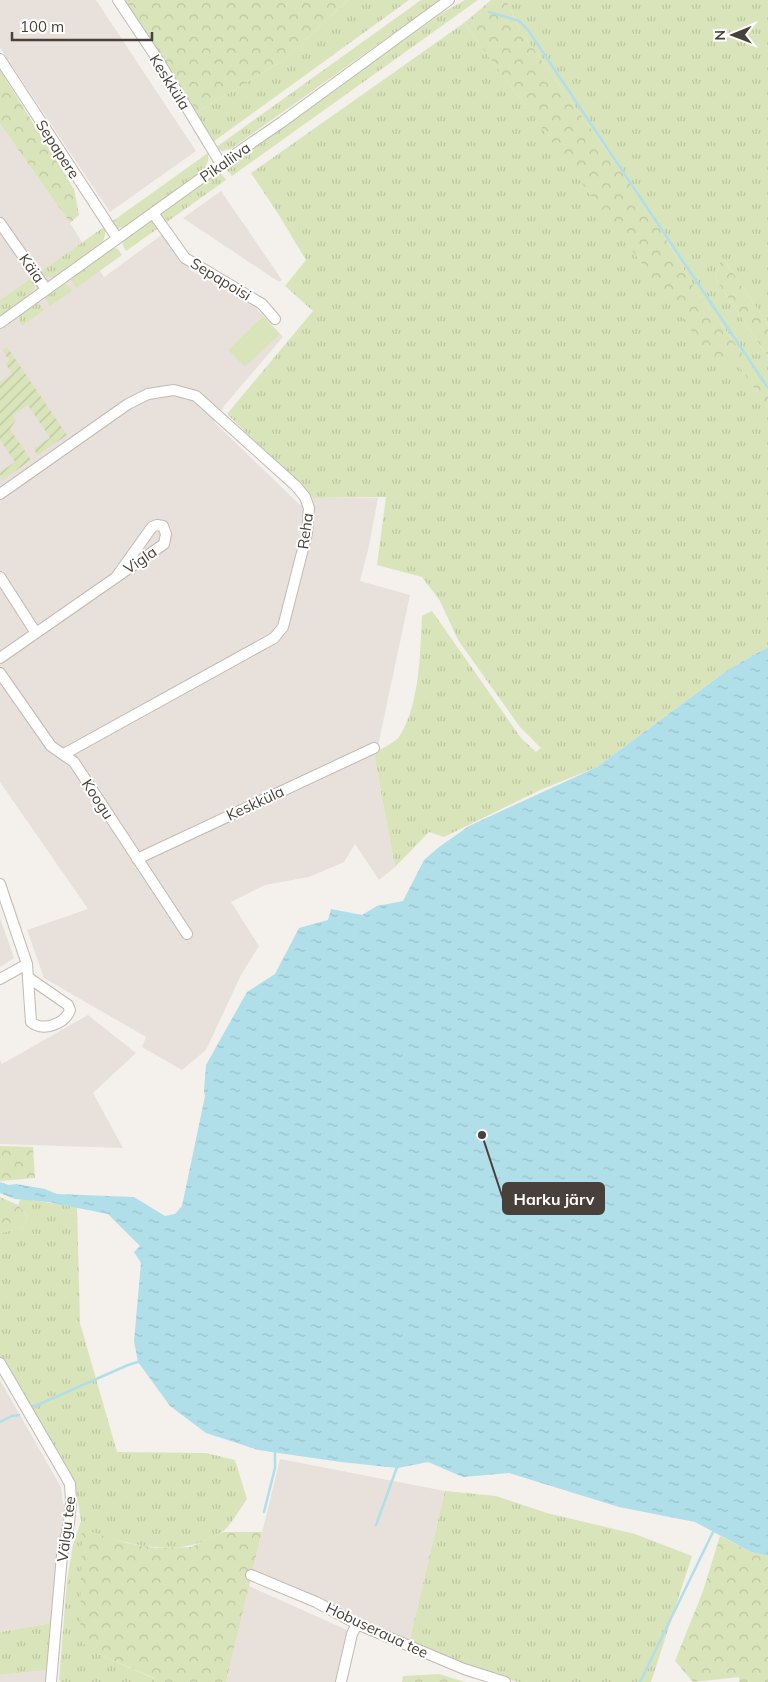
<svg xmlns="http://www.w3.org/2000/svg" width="768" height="1682" font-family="Mulish,sans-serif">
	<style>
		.residential { fill: #e8e1db }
		.grass { fill: url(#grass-tufts) }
		.forest { fill: url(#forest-crowns) }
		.park { fill: #dae4ba }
		.garden { fill: url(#garden-furrows) }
		.water { fill: url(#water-ripples) }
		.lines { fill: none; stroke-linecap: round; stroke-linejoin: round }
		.stream { stroke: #b0dfea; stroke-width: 2.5 }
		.street-casing { stroke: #c2b9b2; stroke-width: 12 }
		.street { stroke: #fff; stroke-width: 10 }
		.labels { text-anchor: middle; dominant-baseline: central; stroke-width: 4; stroke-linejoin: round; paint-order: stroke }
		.street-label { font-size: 15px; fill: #48403a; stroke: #fff }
		.leader { fill: none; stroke: #48403a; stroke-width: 2 }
		.callout-dot { fill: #48403a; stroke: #fff; stroke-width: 2 }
		.callout { fill: #48403a; stroke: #48403a; stroke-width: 2 }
		.callout-label { font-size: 16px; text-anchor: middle; font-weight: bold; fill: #fff }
	</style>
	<defs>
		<pattern id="grass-tufts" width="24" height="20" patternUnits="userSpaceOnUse" patternTransform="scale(1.25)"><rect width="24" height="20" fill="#dae4ba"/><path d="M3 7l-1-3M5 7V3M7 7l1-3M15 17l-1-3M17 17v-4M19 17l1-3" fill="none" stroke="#bdc5a1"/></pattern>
		<pattern id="forest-crowns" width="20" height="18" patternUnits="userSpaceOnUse" patternTransform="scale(1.25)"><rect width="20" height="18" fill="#dae4ba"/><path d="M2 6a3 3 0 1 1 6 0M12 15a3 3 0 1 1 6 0" fill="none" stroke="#bdc5a1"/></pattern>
		<pattern id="garden-furrows" width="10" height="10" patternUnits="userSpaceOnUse" patternTransform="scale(1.25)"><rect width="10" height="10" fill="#dae4ba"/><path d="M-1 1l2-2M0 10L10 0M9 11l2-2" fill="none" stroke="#bdc5a1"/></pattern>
		<pattern id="water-ripples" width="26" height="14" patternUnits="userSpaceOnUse" patternTransform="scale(1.25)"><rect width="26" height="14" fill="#b0dfea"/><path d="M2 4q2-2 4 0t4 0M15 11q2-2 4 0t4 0" fill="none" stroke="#99c0c9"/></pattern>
	</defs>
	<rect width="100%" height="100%" fill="#f4f0ec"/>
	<!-- residential -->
	<path class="residential" d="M0,0H96L196,151L110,212L0,48Z
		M0,124L70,223L104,277L163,234L192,271L255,307L283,337L224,406L214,422L300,505L313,498H378L369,546L360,581L410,595L375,760L395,867L379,880L355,844L344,862L309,877L265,885L231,902L259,946L241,975L206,1050L182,1070L142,1047L146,1037L44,978L27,930L88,909L0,782Z
		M221,191L282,280L279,282L183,218Z
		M0,918L14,958L0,967Z
		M88,1015L136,1053L93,1093L123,1148L0,1144V1060L2,1064Z
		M0,1380L61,1487L63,1504L66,1507L56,1579L52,1623L0,1632Z
		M280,1459L445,1491L409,1643L253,1570Z
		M249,1586L347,1630L335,1682H226Z
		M47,1670L46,1682H0V1675Z"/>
	<!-- grass -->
	<path class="grass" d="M348,0H409L213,142L195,113L284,60Z
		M421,0H440L231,149L222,151L215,148Z
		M465,0H478L232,176L227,170L228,164L442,13Z
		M506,0H768V325L722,257L715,278L768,357V388L697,292L649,210L520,30Z
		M464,23L719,367L734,358L768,408V647L729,669L597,767L540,790L444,837L429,832L395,867L375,760L376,752C383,748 394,743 399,737C420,705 420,653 422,616L432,611L521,738L536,752L541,748L520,727L458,640L440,601L422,577L377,565L386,497L313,498L227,414L313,311L285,286L306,260L277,212L251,173Z
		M208,153V161L204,170L126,226L117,229L110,223Z
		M219,171L226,180L164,224L162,219L161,213Z
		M148,221H152L160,227L126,251L122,244L125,238Z
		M104,227L106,230L103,242L53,277H46L39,273Z
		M111,247L118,249L122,255L76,288L71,280L72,276Z
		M33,277C36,284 35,288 30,294L0,316V300Z
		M62,283L66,284L72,291L50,306L45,298L47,294Z
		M35,302L39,303L44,310L22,326L19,320V313Z
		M25,1199L77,1207L80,1323L117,1452L206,1453L235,1460L247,1499C241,1507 230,1527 222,1532C178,1561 128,1544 82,1529L98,1654L155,1679L154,1682H61L59,1680L67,1581L73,1545L81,1521L78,1502L75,1499L68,1472L0,1358V1233L23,1228L28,1216L18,1205L20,1200Z
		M445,1491L496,1496L547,1513L635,1534L692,1556L651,1682H518L470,1666L409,1643Z
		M52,1623L47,1670L0,1675V1632Z"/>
	<!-- forest -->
	<path class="forest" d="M125,0H348L284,60L195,113L142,26Z
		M491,0H506L520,30L649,210L697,292L768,388V408L734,359L719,368L464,23Z
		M0,70L74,189L79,215L70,223L0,124Z
		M722,257L768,325V357L715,278Z
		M0,1146L33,1147L35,1178L0,1181Z
		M0,1197L18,1205L28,1216L23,1228L0,1233Z
		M82,1529L127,1543L156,1548L191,1547L224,1532H262L226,1682H154V1678L98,1654L80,1641Z
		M720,1536L751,1552L768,1556V1682H739V1677L693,1682L675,1661L703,1591Z
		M439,1674L465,1682H402L403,1676Z"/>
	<!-- park -->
	<path class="park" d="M263,316L280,334L245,367L228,350Z"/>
	<!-- garden -->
	<path class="garden" d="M7,347L67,435L37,456L34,448L50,438L28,405L13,415L16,420L10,429L31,460L1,481L0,472L15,462L0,440V382L12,374L5,363L9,360L2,350Z"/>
	<!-- water -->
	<path class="water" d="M768,647V1556L751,1552L695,1522L619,1507L509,1473L463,1477L428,1462L398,1468L341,1462L258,1450L206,1433L170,1406L138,1362L134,1341L141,1263L134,1252L140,1246L108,1214L48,1202L15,1199L0,1193V1182L9,1185L16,1184L45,1189L57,1194L134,1197L165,1216L175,1214L182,1206L205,1096L204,1091L206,1065L247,992L275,974L299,928L328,920L331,909L362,915L377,906L403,901L424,860L439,847L469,826L597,767L729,669Z"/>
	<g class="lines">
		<!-- stream -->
		<path class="stream" d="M489,12L519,21L528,30L768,388
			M33,1407L128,1365L138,1362
			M0,1422L12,1416L19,1415
			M264,1512L275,1468V1452
			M376,1525L397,1467
			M640,1682L713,1532"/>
		<defs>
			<path id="street" d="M118,0L158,60L221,164
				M0,59L117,238
				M153,213L185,258L262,304L275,319
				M0,223L46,289
				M0,323L221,164L282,122L449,0
				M0,494L128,404L148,394L174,390L196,396L296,486L305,497L309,508L307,533L283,627L274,638L64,754
				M0,577L36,633
				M0,658L164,544L166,534L163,526L157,525L152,527L117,576
				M0,673L51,746L74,762L187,934
				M137,859L374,748
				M0,884L27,964L31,1022C43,1032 65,1024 70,1010L68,1005L29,978
				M0,979L27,964
				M0,1363L65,1475L70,1484L71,1502L69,1523L62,1555L51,1682
				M251,1575L316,1602L357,1624L464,1669L505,1682
				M341,1682L352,1634L357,1624"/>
		</defs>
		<!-- street casing -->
		<use href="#street" class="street-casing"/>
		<!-- street -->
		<use href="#street" class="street"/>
	</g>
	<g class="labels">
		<!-- street labels -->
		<g class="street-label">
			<text transform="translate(170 82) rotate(58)">Keskküla</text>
			<text transform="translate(58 149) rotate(57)">Sepapere</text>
			<text transform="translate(225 162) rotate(-35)">Pikaliiva</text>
			<text transform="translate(32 268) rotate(55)">Käia</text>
			<text transform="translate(221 279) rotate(31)">Sepapoisi</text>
			<text transform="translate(305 531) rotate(-82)">Reha</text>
			<text transform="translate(140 560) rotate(-34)">Vigla</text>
			<text transform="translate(98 799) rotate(57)">Koogu</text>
			<text transform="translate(255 803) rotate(-25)">Keskküla</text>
			<text transform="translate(66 1529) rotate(-83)">Välgu tee</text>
			<text transform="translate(377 1630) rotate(25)">Hobuseraua tee</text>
		</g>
	</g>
	<!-- callouts -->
	<path class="leader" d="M482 1135L503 1199"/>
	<circle class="callout-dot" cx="482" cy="1135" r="5"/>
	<rect class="callout" x="503" y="1183" width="101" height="31" rx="5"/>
	<g class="callout-label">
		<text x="554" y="1205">Harku järv</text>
	</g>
	<!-- north arrow -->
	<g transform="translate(733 35) rotate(269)" stroke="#ffffff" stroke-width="4" paint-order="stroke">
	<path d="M0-4L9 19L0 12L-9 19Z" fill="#48403a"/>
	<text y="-8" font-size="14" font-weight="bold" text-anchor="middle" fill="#48403a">N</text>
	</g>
	<!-- scale -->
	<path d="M12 32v8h140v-8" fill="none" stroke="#48403a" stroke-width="2.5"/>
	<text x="20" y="32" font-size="15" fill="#48403a" stroke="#ffffff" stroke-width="4" paint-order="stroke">100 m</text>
</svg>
